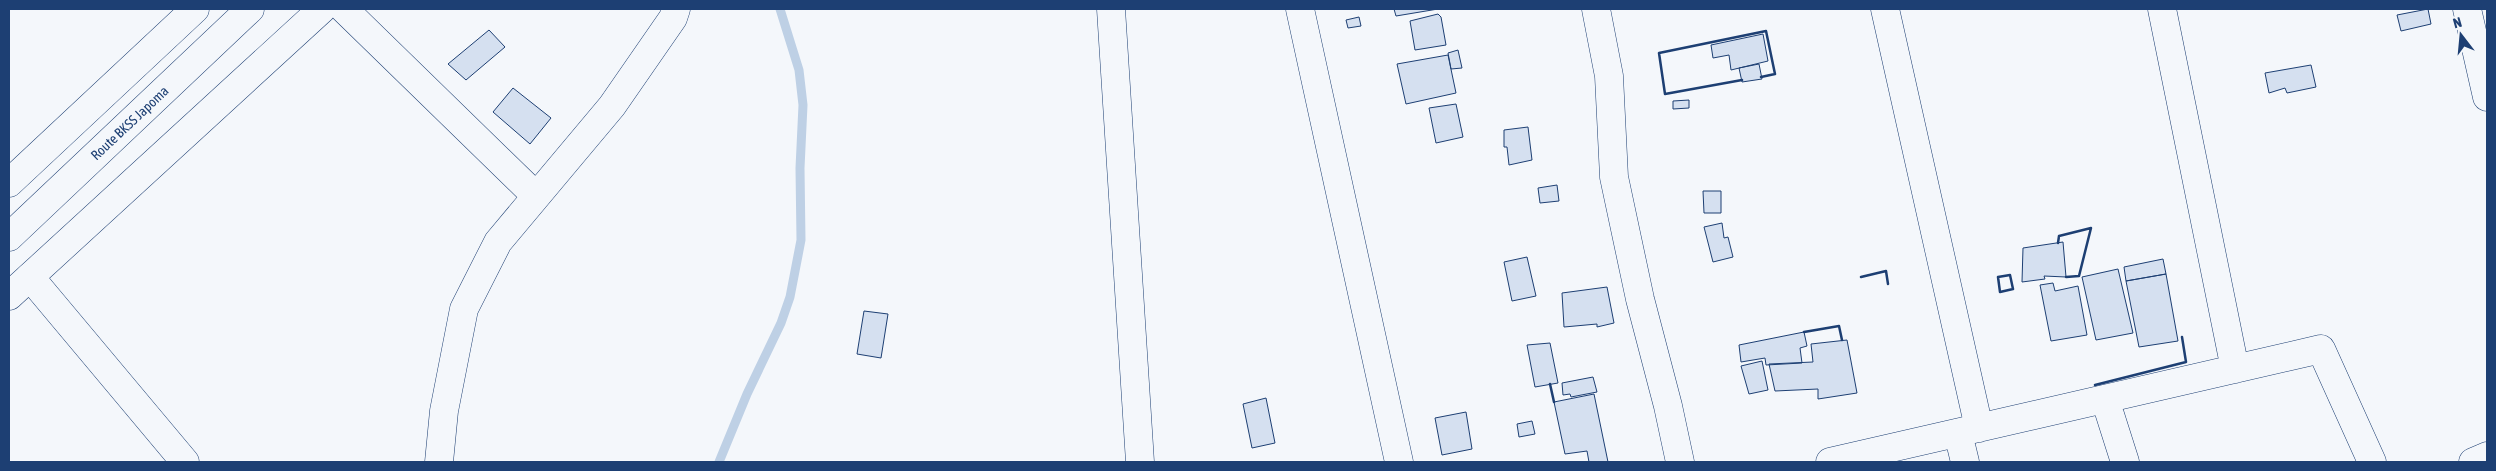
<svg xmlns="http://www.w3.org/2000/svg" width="2496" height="471" font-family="'Asap Condensed',sans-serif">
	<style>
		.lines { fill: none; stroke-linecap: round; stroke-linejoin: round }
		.stream { stroke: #bed0e5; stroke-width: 9 }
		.building { fill: #d5e0f0; stroke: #1d3f73 }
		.minor-casing { stroke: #1d3f73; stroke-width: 29 }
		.major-casing { stroke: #1d3f73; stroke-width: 29 }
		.minor { stroke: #f4f7fb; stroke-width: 28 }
		.major { stroke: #f4f7fb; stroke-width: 28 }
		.wall { stroke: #1d3f73; stroke-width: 2.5 }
		.labels { text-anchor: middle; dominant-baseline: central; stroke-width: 4; stroke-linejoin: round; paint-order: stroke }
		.street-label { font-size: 14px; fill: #1d3f73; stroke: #f4f7fb }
	</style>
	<rect width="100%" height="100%" fill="#f4f7fb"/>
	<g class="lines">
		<!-- stream -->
		<path class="stream" d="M719,462L747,394L781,323L790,297L801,240L800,168L803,105L799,70L780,9"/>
	</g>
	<!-- building -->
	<path class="building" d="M1394,9H1438L1396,16Z
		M2428,9L2431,24L2401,31L2397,15Z
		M1438,14L1441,17L1446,45L1415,50L1410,21Z
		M1359,17L1361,26L1348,28L1346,20Z
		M489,30L505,47L466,80L448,64Z
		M1763,34L1768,61L1731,70L1729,55L1713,58L1711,45Z
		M1458,50L1462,68L1451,69L1448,53Z
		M1448,55L1456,93L1406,104L1397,64Z
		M1759,64L1762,79L1742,82L1739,68Z
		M2311,65L2316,87L2287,93L2285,88L2269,93L2265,73Z
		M513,88L551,118L530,144L493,112Z
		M1689,100V108L1673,109V101Z
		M1456,104L1463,137L1436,143L1429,108Z
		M1528,127L1532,160L1509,165L1507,147H1504V130Z
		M1557,185L1559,201L1540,203L1538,188Z
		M1703,191H1721V213H1704Z
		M1722,223L1724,238L1728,237L1733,257L1713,262L1704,227Z
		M2063,242L2066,277L2044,276L2045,279L2022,282L2023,248Z
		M1527,257L1536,296L1512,301L1504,262Z
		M2163,259L2166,274L2126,281L2124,267Z
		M2118,269L2133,333L2096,340L2082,277Z
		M2166,274L2178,341L2139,347L2126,281Z
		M2053,283L2055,291L2078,286L2087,335L2051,341L2040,285Z
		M1607,287L1614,323L1597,327V324L1564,327L1562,293Z
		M864,311L888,314L881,358L857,354Z
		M1804,332L1807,346L1800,348L1802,363L1766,365L1765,358L1741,362L1739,345Z
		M1847,340L1857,393L1818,399V389L1775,391L1769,364L1813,362L1811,344Z
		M1550,343L1558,383L1535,387L1527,345Z
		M1762,361L1768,390L1749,394L1741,366Z
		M1593,377L1597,392L1571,397L1570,394L1563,395L1562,383Z
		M1594,394L1608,462H1589L1587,451L1565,454L1554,402Z
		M1266,398L1275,443L1252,448L1243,404Z
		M1466,412L1472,449L1442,455L1435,418Z
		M1532,421L1535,434L1519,437L1517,424Z"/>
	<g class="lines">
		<defs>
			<path id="minor" d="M344,9L536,196
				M1111,9L1140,462
				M1300,9L1399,462
				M1596,9L1609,76L1614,177L1640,299L1668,406L1680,462
				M1885,9L1979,428
				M2162,9L2235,369
				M2467,9L2487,97
				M30,277L185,462
				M2105,399L2125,462
				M1958,433L1965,462
				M439,462L444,411L464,309L498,242L612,106L673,18L676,9
				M1830,462L2321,349L2372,462
				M2473,462L2487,456"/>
			<g id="major">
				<path d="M9,183L195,9"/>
				<path id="s1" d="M9,237L250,9"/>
				<path d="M9,296L322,9"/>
			</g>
		</defs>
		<!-- minor casing -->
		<use href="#minor" class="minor-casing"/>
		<!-- major casing -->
		<use href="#major" class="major-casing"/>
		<!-- minor -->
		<use href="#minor" class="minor"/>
		<!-- major -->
		<use href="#major" class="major"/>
		<!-- wall -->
		<path class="wall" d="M1742,80L1665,94L1659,53L1766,31L1775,74L1761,77
			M2058,243L2059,236L2091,228L2079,276L2066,277
			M2010,275L2013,289L2000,292L1998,277Z
			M1861,277L1886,271L1888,284
			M1804,332L1839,326L1842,340
			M1550,384L1554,402
			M2095,385L2186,362L2182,337"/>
	</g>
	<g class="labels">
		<!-- street labels -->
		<g class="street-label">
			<text stroke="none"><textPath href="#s1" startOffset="166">Route BKSS Japoma</textPath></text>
		</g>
	</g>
	<!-- border -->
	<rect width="2496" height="471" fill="none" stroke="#1d3f73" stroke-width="20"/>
	<!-- north arrow -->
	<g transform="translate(2461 35) rotate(344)" stroke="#f4f7fb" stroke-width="4" paint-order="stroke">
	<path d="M0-4L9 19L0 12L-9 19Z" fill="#1d3f73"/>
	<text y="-8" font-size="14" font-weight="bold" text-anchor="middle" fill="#1d3f73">N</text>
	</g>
</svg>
